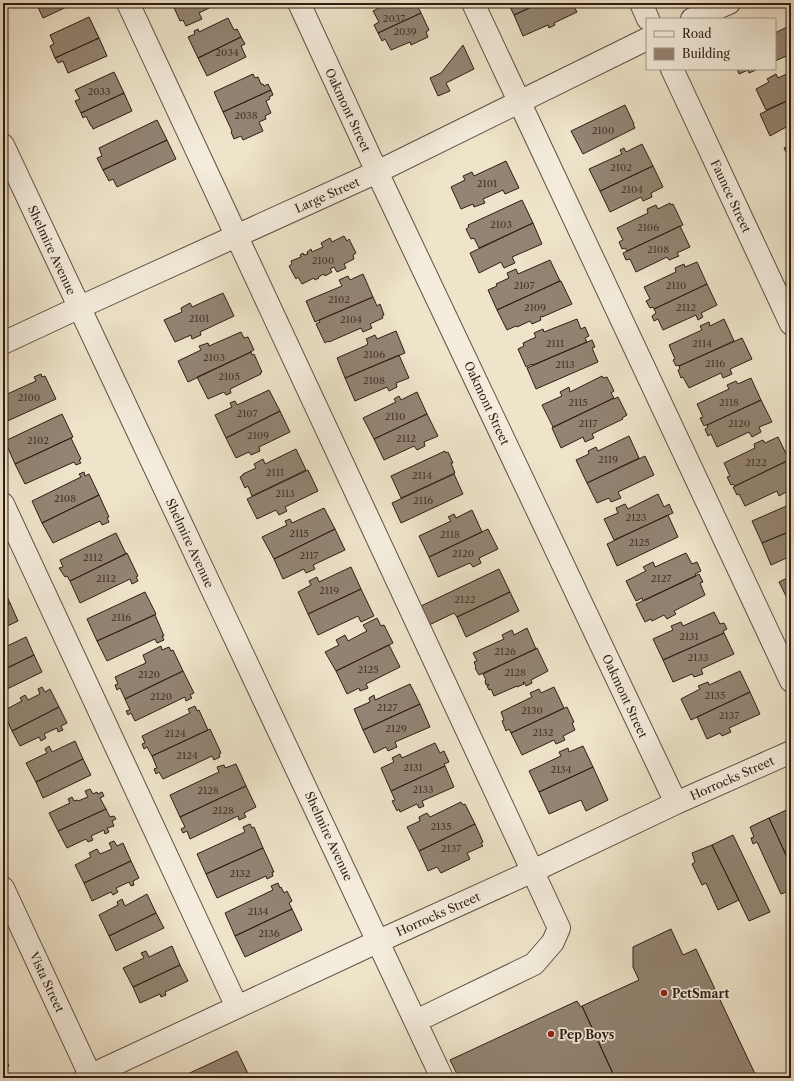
<svg xmlns="http://www.w3.org/2000/svg" width="794" height="1081" font-family="'Libre Caslon Text',serif">
	<style>
		.building { fill: #938473; stroke: #301d14 }
		.lines { fill: none; stroke-linecap: round; stroke-linejoin: round }
		.minor-casing { stroke: #604f42; stroke-width: 24 }
		.minor { stroke: #f4eddd; stroke-width: 22 }
		.poi-dot { fill: #8f2418; stroke: #f4eddd; stroke-width: 1.5 }
		.labels { text-anchor: middle; dominant-baseline: central; stroke-width: 3.5; stroke-linejoin: round; paint-order: stroke }
		.number-label { font-size: 10px; fill: #49372c }
		.street-label { font-size: 12px; fill: #301d14; stroke: #f4eddd }
		.poi-label { font-size: 12px; font-weight: bold; fill: #301d14; stroke: #f4eddd; text-anchor: start }
	</style>
	<rect width="100%" height="100%" fill="#eee4ca"/>
	<filter id="stains"><feTurbulence type="fractalNoise" baseFrequency=".005" numOctaves="4"/><feColorMatrix values="0 0 0 0 .2 0 0 0 0 .09 0 0 0 0 .02 0 0 0 .5 -.17"/></filter>
	<radialGradient id="worn" r=".72"><stop offset=".6" stop-color="#630" stop-opacity="0"/><stop offset="1" stop-color="#630" stop-opacity=".3"/></radialGradient>
	<!-- building -->
	<path class="building" d="M31,3H75L43,18L37,5L33,7Z
		M156,3H168L158,7Z
		M172,3H219L199,13L202,19L186,26L183,20L180,21Z
		M389,3H416L421,13L378,33L374,25L379,22L373,11Z
		M508,3H540L514,15Z
		M540,3H572L577,12L554,23L555,25L549,28L548,25L523,36L514,15Z
		M421,13L429,30L426,32L428,37L411,45L410,42L391,50L385,39L382,41L378,33Z
		M89,17L99,38L55,58L50,46L54,44L50,35Z
		M228,18L234,30L237,29L241,37L198,58L188,37L195,34L194,31L198,29L199,32Z
		M791,25V54L775,61V33Z
		M241,37L245,44L241,46L246,57L207,76L198,58Z
		M99,38L107,56L68,73L63,61L58,63L55,58Z
		M463,45L474,69L446,83L450,91L438,96L430,78L441,73Z
		M737,69H758L749,73L748,70L739,74Z
		M114,72L124,93L81,113L75,101L80,99L75,90Z
		M791,72V99L766,110L756,89L769,82L767,79L776,74L778,78Z
		M253,74L255,78L258,77L261,84H263L264,86L268,84L271,90L223,112L214,92Z
		M271,90L273,95L269,97L270,99L266,101L271,113L265,116L266,119L259,122L263,131L243,140L241,136L234,139L231,132L232,131L223,112Z
		M124,93L132,111L93,129L92,126H91L86,116L83,118L81,113Z
		M791,99V130L788,126L770,136L760,114Z
		M625,105L634,124H633L635,128L583,154L571,131Z
		M157,120L167,140L103,170L97,158L102,156L99,148Z
		M167,140L176,159L117,187L113,179L109,181L103,170Z
		M642,144L653,166L600,191L589,169L622,154L620,150L624,148L626,152Z
		M791,145V161L784,148Z
		M506,161L519,188L505,194L503,190L483,199L485,203L474,207L473,204L461,209L451,187L465,180L463,176L472,172L474,176Z
		M653,166L663,187L651,193L652,197L643,201L641,197L610,212L600,191Z
		M522,200L533,223L479,248L474,238L471,239L466,229L469,227L468,225Z
		M670,203L671,205L673,204L683,225L627,251L625,248L622,249L619,242L623,240L617,228L648,213L647,209L656,205L658,209Z
		M533,223L542,244L512,257L515,263L504,268L501,262L479,273L470,253Z
		M680,226L690,247L677,253L679,256L669,260L667,257L636,272L630,259L626,260L623,253Z
		M344,236L347,241L349,239L356,253L353,255L354,259L344,264L346,268L337,272L334,267L330,269L332,272L325,276L324,274L318,277L319,278L315,280L314,278L302,284L298,277L296,279L289,266L292,264L291,261L301,257L300,255L303,253L304,255L308,254L307,252L311,249L312,252L323,247L321,243L330,238L332,242Z
		M550,260L560,281L497,310L488,290L497,286L496,284L509,278L507,273L516,269L518,274Z
		M697,262L707,284L654,309L653,307L650,308L646,301L650,299L644,287L676,272L675,268L684,264L685,267Z
		M363,274L373,297L315,322L306,301L342,286L339,280L348,276L350,280Z
		M560,281H561L572,304L542,317V316L540,317L541,320L532,324L530,321L517,327L516,326L507,330L497,310Z
		M707,284L717,305L701,313L703,317L698,320L696,315L663,330L658,319L654,321L652,316L656,313L654,309Z
		M223,293L234,316L200,332L201,335L192,339L191,335L175,342L164,320L182,312L181,308L190,303L192,307Z
		M373,297L377,306L380,304L384,315L382,316L383,318L370,324L372,328L363,332L361,328L329,342L328,341L325,343L316,324L320,322L319,320Z
		M577,319L581,329L585,327L589,336L585,338L587,342L533,365L532,364L526,367L518,349L524,346L523,343L536,337L534,333L543,329L544,332Z
		M724,319L734,341L679,366L678,365L676,366L673,360L675,359L669,345L702,330L700,326L709,322L710,326Z
		M396,331L405,353L345,378L337,358L367,345V344L368,343L366,339L375,335L377,339Z
		M241,332L244,338L248,337L254,350L250,352H251L188,382L178,361L201,350L199,346L208,343L209,346Z
		M742,338L752,359L730,369L732,374L723,378L721,373L689,388L683,377L681,378L678,370L680,369L679,366Z
		M592,340L595,347L592,348L598,362L536,389L527,368Z
		M251,352L252,355L254,354L262,372L260,373L261,374L230,389L231,393L226,395L224,392L208,399L197,377Z
		M399,355L409,378L396,383L397,387L389,391L387,387L355,401L345,378Z
		M41,374L42,377L45,376L56,399L3,423V396L36,381L34,377Z
		M602,376L603,378L607,377L614,391L611,393L614,398L553,427L542,405L562,396L560,392L569,387L570,392Z
		M751,378L761,400L707,425H706L704,426L700,418L703,417L697,404L729,389L727,385L736,381L738,384Z
		M269,390L280,411L226,438L215,415L232,407L230,403L235,401L237,405Z
		M417,392L427,414L374,439L363,418L396,402L394,399L399,396L401,400Z
		M618,397L627,415L622,418L623,419L592,434L594,438L585,442L583,437L561,448L552,428L614,398V399Z
		M761,400L772,422L759,427L761,432L752,437L749,432L717,447L711,434L708,436L705,429L708,427L707,425Z
		M280,411L290,432L259,447L260,451L251,455L249,452L236,458L226,438Z
		M62,414L73,437L15,464L5,441Z
		M427,414L438,436L424,442L425,446L417,450L414,446L384,460L374,439Z
		M629,436L639,458L587,483L576,460L589,454L588,451L596,447L598,451Z
		M778,437L789,460L735,486L733,484L731,485L727,477L730,476L724,463L755,448L754,444L763,440L765,443Z
		M71,438L81,459L79,460L81,463L76,465L74,462L25,484L15,464Z
		M296,449L306,470L252,496L248,486L245,488L240,477L243,475V474L256,468L254,464L263,459L265,464Z
		M445,451L446,453L448,452L453,463H451L455,473L401,498L391,476Z
		M645,456L654,475L618,492L621,498L611,502L609,498L597,503L587,483Z
		M789,460L791,465V485L786,487L788,491L779,496L777,491L745,506L739,494L737,495L733,487Z
		M308,470L318,491L285,507L287,511L279,515L276,510L257,519L247,499Z
		M84,472L85,476L89,474L99,495L42,523L32,501L81,477L79,474Z
		M454,474L463,494L401,523L392,503Z
		M658,494L664,507L669,504L673,513L614,540L604,519L618,513L616,508L625,504L628,509Z
		M99,495L109,517L107,518L109,522L102,525L100,521L53,543L42,523Z
		M791,504V531L762,543L752,521Z
		M324,508L335,529L274,559L262,537L287,525L285,521L290,519L292,523Z
		M472,510L482,532L429,557L419,536L451,521L448,517L454,514L456,518Z
		M668,515L678,537L617,566L607,544Z
		M335,529L345,550L313,565L315,569L306,573L304,569L283,579L274,559Z
		M488,529L498,549L479,558L481,563L473,567L470,563L438,577L429,557Z
		M791,531V556L771,565L762,543Z
		M116,533L126,554L70,581L67,576L65,577L59,568L63,567L60,560Z
		M127,553L138,576L136,577L138,581L132,584L130,579L80,603L70,581Z
		M686,553L692,564L697,562L701,571L695,574L696,576L643,601L642,598L636,601L626,581L646,571L643,567L653,562L655,567Z
		M351,567L361,589L308,614L298,592L311,585L309,581L317,577L319,582Z
		M499,569L510,592L457,617L454,613L429,625L421,606Z
		M699,574L703,582L700,583L705,595L674,611L676,614L667,619L664,615L652,621L651,619L645,622L636,604Z
		M791,576V603L790,604L779,582Z
		M3,587L10,603L3,607Z
		M361,589L374,616L361,622L358,616L318,635L308,614Z
		M145,592L156,614L97,641L87,619Z
		M510,592L519,611L466,637L457,617Z
		M10,603L18,621L3,628V607Z
		M714,612L720,624L724,623L727,629L723,631L724,633L663,660L653,639L673,630L671,626L681,622L683,626Z
		M155,615L164,636H162L164,640L157,643L155,639L107,661L97,641Z
		M377,618L381,626L384,625L393,643L336,671L325,652L339,645L336,640L345,635L348,641L367,631L363,625Z
		M527,628L536,649L479,675L475,668L476,667L474,662L477,661L473,653L504,639L502,635L512,630L514,635Z
		M724,633L734,654L701,669L703,674L694,677L692,674L673,682L663,660Z
		M26,637L34,655L3,670V648Z
		M389,645L400,667L366,684L368,688L360,691L359,688L347,694L336,671Z
		M161,646L162,650L169,647L171,651L173,650L183,671L125,699L120,688L117,690L115,685L118,684L115,677L146,663L143,655Z
		M537,648L548,671L531,680L532,683L526,686L524,682H523L524,684L517,687V686L494,696L491,689L489,690L487,686L489,685L488,684L486,685L485,681L486,680L483,674Z
		M34,655L42,672L3,691V670Z
		M183,671L194,693L190,695L192,698L186,701L185,697L135,721L131,713L128,715L126,711L130,710L125,699Z
		M740,671L750,692L691,720L681,699L700,689L698,686L708,682L709,685Z
		M410,684L420,704L363,730L354,709L370,702L369,698L374,695L375,700Z
		M42,687L45,692L50,689L59,707L12,731L3,711L22,701L20,698L25,695L28,700L40,694L38,689Z
		M554,687L564,708L511,733L509,729L506,731L502,721L504,720L501,712L532,697L530,693L539,689L541,693Z
		M750,692L760,714L729,728L731,732L722,736L720,733L707,739L697,717Z
		M420,704L430,727L395,742L397,747L388,751L386,747L374,753L363,730Z
		M195,706L197,711L199,710L208,730L152,756L147,747L144,749L142,744L145,743L142,736L190,713L188,709Z
		M59,707L67,723L61,726L63,730L58,732L57,728L44,734L46,738L41,741L39,737L20,746L12,731Z
		M567,707L574,722L572,723L575,730L563,736L565,740L556,744L554,740L522,755L511,733Z
		M210,729L221,753L219,754L220,757L214,760L212,756L163,779L159,772L156,774L154,769L157,768L152,756Z
		M75,741L83,759L36,782L26,763L47,753L45,749L49,746L52,752Z
		M435,743L440,753L444,751L449,762L444,764L445,766L391,791L381,768L394,762L392,758L400,754L402,758Z
		M583,746L593,767L539,792L529,771L561,756L559,752L568,748L569,752Z
		M83,759L91,775L43,798L36,782Z
		M236,764L246,786L180,817L170,795L219,772L217,767L224,765L225,768Z
		M445,766L454,787L422,801L424,806L419,808L417,804L400,812L399,809L397,811L392,801L395,800L391,791Z
		M593,767L608,800L586,811L581,800L549,814L539,792Z
		M246,786L256,807L244,813L246,817L239,820L238,816L190,839L187,831L183,833L181,829L185,827L180,817Z
		M90,789L93,794L97,792L98,794L102,792L104,796L100,798L106,809L58,831L49,813L70,803L68,799L72,797L74,801L77,800L78,801L88,797L85,791Z
		M461,802L463,805L465,804L475,824L419,851L407,827L420,821L419,817L427,813L430,817Z
		M791,808V866L769,818Z
		M106,809L110,817L114,816L116,819L112,821L114,826L107,828L109,832L105,834L104,830L91,836L93,840L88,842L86,839L67,848L58,831Z
		M769,818L791,866V890L781,894L757,842L753,844L751,838L754,837L750,827Z
		M250,824L252,828L254,827L263,848L206,874L197,854L245,832L243,827Z
		M475,824L483,842L481,843L483,846L467,853L470,859L441,873L437,867L428,871L419,851Z
		M733,835L770,912L749,921L712,845Z
		M114,841L117,846L123,843L131,861L84,883L75,865L91,857L89,853L97,849L100,854L112,849L109,843Z
		M712,845L739,900L718,910L706,883L702,885L692,864L695,862L692,853Z
		M263,848L274,872H272L273,876L267,879L266,876L217,898L206,874Z
		M131,861L139,878L133,881L134,885L131,886L129,882L116,888L118,892L113,895L111,892L92,901L84,883Z
		M278,883L280,888L281,887L284,893L287,891L292,901L289,903L292,909L235,936L225,913L273,890L271,886Z
		M147,894L156,913L109,936L99,915L118,905L117,902L122,899L125,906Z
		M292,909L302,930L245,957L235,936Z
		M156,913L164,928L116,951L109,936Z
		M671,929L683,955L696,949L757,1078H615L582,1006L639,980L633,967V947Z
		M172,946L180,965L133,987L123,968L144,958L141,953L146,951L149,957Z
		M180,965L188,981L165,992L166,995L161,997L160,994L140,1003L133,987Z
		M577,1001L581,1007L582,1006L615,1078H459L450,1060Z
		M237,1051L250,1078H179Z
		M3,1053L9,1066L3,1069Z"/>
	<g class="lines">
		<defs>
			<path id="minor" d="M128,3L559,928L553,942L534,964L416,1021
				M299,3L377,172L676,803
				M473,3L791,681
				M641,3L648,19
				M692,19L729,3
				M672,69L791,324
				M3,145C147,457 298,766 442,1078
				M3,343L78,308L377,172L647,39
				M3,504L237,1007
				M3,888L90,1075
				M85,1078L379,941L533,871L676,803L791,752"/>
		</defs>
		<!-- minor casing -->
		<use href="#minor" class="minor-casing"/>
		<!-- minor -->
		<use href="#minor" class="minor"/>
	</g>
	<!-- markers -->
	<g class="poi-dot">
		<circle cx="664" cy="993" r="4"/>
		<circle cx="551" cy="1034" r="4"/>
	</g>
	<g class="labels">
		<!-- number labels -->
		<g class="number-label">
			<text x="394" y="18">2037</text>
			<text x="405" y="31">2039</text>
			<text x="227" y="52">2034</text>
			<text x="99" y="91">2033</text>
			<text x="246" y="115">2038</text>
			<text x="603" y="130">2100</text>
			<text x="621" y="167">2102</text>
			<text x="487" y="183">2101</text>
			<text x="632" y="189">2104</text>
			<text x="501" y="224">2103</text>
			<text x="648" y="227">2106</text>
			<text x="658" y="249">2108</text>
			<text x="323" y="260">2100</text>
			<text x="524" y="285">2107</text>
			<text x="676" y="285">2110</text>
			<text x="339" y="299">2102</text>
			<text x="535" y="307">2109</text>
			<text x="686" y="307">2112</text>
			<text x="199" y="318">2101</text>
			<text x="351" y="319">2104</text>
			<text x="555" y="343">2111</text>
			<text x="702" y="343">2114</text>
			<text x="374" y="354">2106</text>
			<text x="214" y="357">2103</text>
			<text x="715" y="363">2116</text>
			<text x="565" y="364">2113</text>
			<text x="229" y="376">2105</text>
			<text x="374" y="380">2108</text>
			<text x="29" y="397">2100</text>
			<text x="578" y="402">2115</text>
			<text x="729" y="402">2118</text>
			<text x="247" y="413">2107</text>
			<text x="395" y="416">2110</text>
			<text x="588" y="423">2117</text>
			<text x="739" y="423">2120</text>
			<text x="258" y="435">2109</text>
			<text x="406" y="438">2112</text>
			<text x="38" y="440">2102</text>
			<text x="608" y="459">2119</text>
			<text x="756" y="462">2122</text>
			<text x="275" y="472">2111</text>
			<text x="422" y="475">2114</text>
			<text x="285" y="493">2113</text>
			<text x="65" y="498">2108</text>
			<text x="423" y="500">2116</text>
			<text x="636" y="517">2123</text>
			<text x="299" y="533">2115</text>
			<text x="450" y="534">2118</text>
			<text x="639" y="542">2125</text>
			<text x="463" y="553">2120</text>
			<text x="309" y="555">2117</text>
			<text x="93" y="557">2112</text>
			<text x="106" y="578">2112</text>
			<text x="661" y="578">2127</text>
			<text x="329" y="590">2119</text>
			<text x="465" y="599">2122</text>
			<text x="121" y="617">2116</text>
			<text x="689" y="636">2131</text>
			<text x="505" y="651">2126</text>
			<text x="698" y="657">2133</text>
			<text x="368" y="669">2125</text>
			<text x="515" y="672">2128</text>
			<text x="149" y="674">2120</text>
			<text x="715" y="695">2135</text>
			<text x="161" y="696">2120</text>
			<text x="387" y="707">2127</text>
			<text x="532" y="710">2130</text>
			<text x="729" y="715">2137</text>
			<text x="396" y="728">2129</text>
			<text x="543" y="732">2132</text>
			<text x="175" y="733">2124</text>
			<text x="187" y="755">2124</text>
			<text x="413" y="767">2131</text>
			<text x="561" y="769">2134</text>
			<text x="423" y="789">2133</text>
			<text x="208" y="790">2128</text>
			<text x="223" y="810">2128</text>
			<text x="441" y="826">2135</text>
			<text x="451" y="848">2137</text>
			<text x="240" y="873">2132</text>
			<text x="258" y="911">2134</text>
			<text x="269" y="933">2136</text>
		</g>
		<!-- street labels -->
		<g class="street-label">
			<text transform="translate(348 110) rotate(65)">Oakmont Street</text>
			<text transform="translate(327 195) rotate(-24)">Large Street</text>
			<text transform="translate(731 196) rotate(65)">Faunce Street</text>
			<text transform="translate(52 250) rotate(65)">Shelmire Avenue</text>
			<text transform="translate(487 403) rotate(65)">Oakmont Street</text>
			<text transform="translate(190 543) rotate(65)">Shelmire Avenue</text>
			<text transform="translate(625 696) rotate(65)">Oakmont Street</text>
			<text transform="translate(732 778) rotate(-24)">Horrocks Street</text>
			<text transform="translate(329 836) rotate(65)">Shelmire Avenue</text>
			<text transform="translate(438 914) rotate(-24)">Horrocks Street</text>
			<text transform="translate(47 982) rotate(65)">Vista Street</text>
		</g>
		<!-- poi labels -->
		<g class="poi-label">
			<text x="672" y="993">PetSmart</text>
			<text x="559" y="1034">Pep Boys</text>
		</g>
	</g>
	<!-- margin -->
	<rect width="794" height="1081" fill="none" stroke="#eee4ca" stroke-width="16"/>
	<rect x="4" y="4" width="786" height="1073" fill="none" stroke="#301d14" stroke-width="2"/>
	<rect x="8" y="8" width="778" height="1065" fill="none" stroke="#301d14"/>
	<!-- legend -->
	<rect x="646" y="18" width="130" height="52" fill="#f4eddd" stroke="#a69a8d"/>
	<rect x="654" y="31" width="20" height="6" fill="#f4eddd" stroke="#a69a8d"/>
	<text x="682" y="38" font-size="12" fill="#301d14">Road</text>
	<rect x="654" y="48" width="20" height="12" fill="#938473" stroke="#a69a8d"/>
	<text x="682" y="58" font-size="12" fill="#301d14">Building</text>
	<rect width="100%" height="100%" filter="url(#stains)"/>
	<rect width="100%" height="100%" fill="url(#worn)"/>
</svg>
